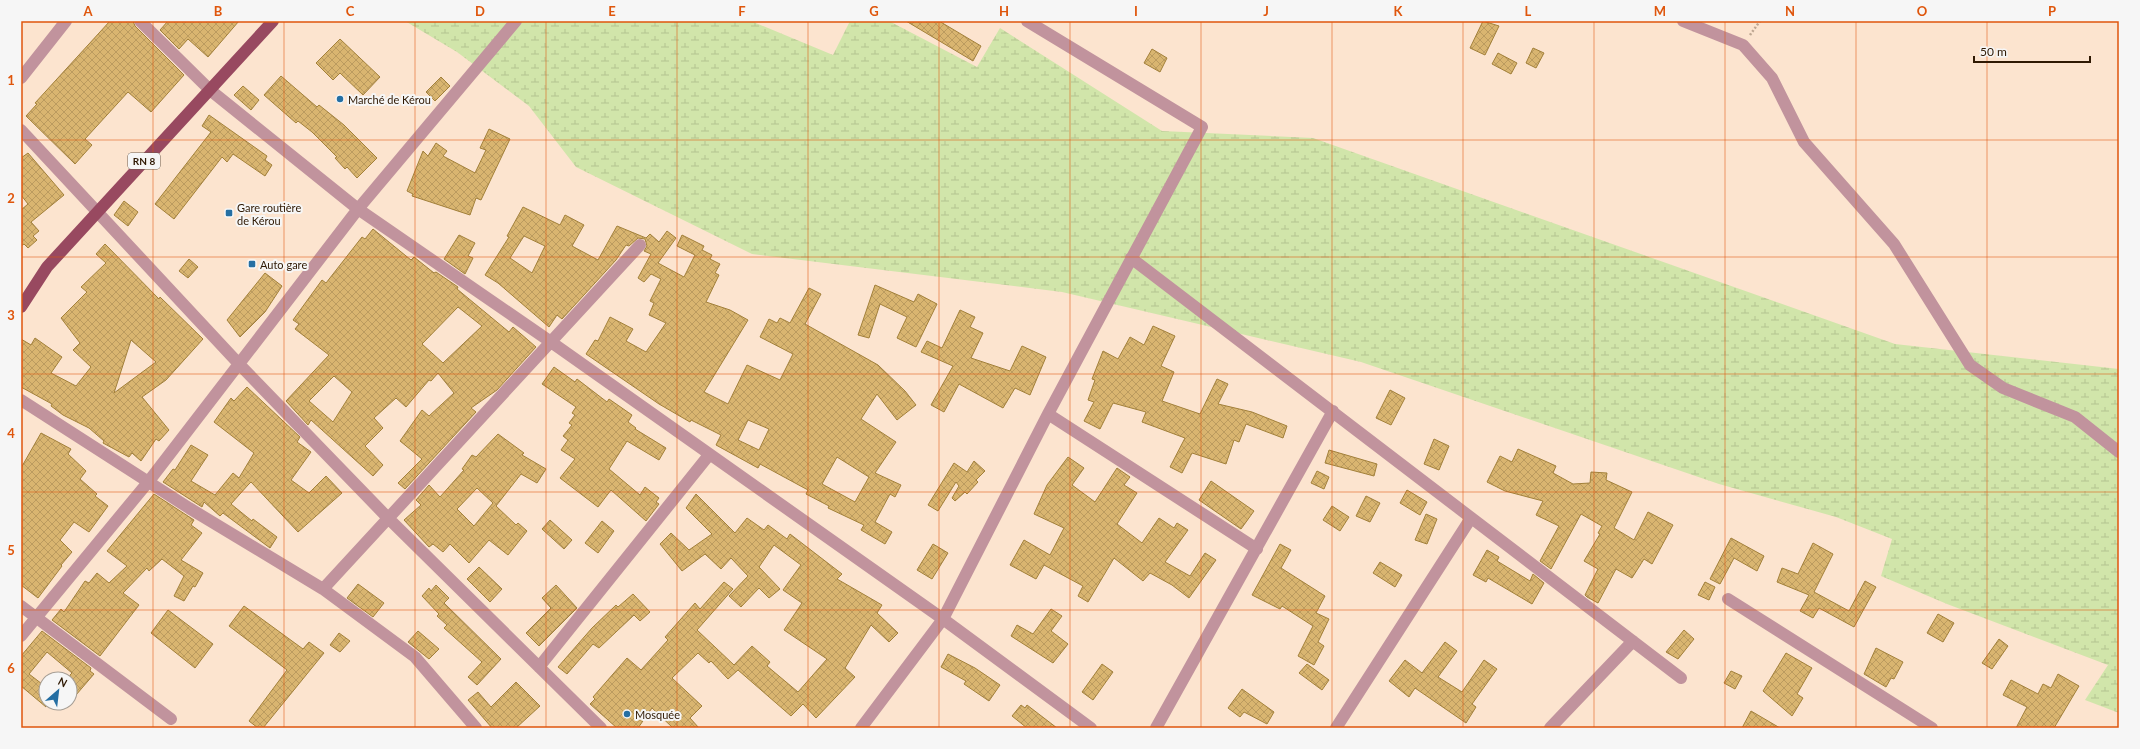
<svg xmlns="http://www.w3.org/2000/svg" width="2140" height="749" font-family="Lato,sans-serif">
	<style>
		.wetland { fill: url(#wetland-marsh) }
		.building { fill: url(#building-cross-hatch); stroke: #a2803a; fill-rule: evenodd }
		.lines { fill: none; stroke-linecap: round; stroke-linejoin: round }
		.path { stroke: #bda691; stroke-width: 2.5; stroke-dasharray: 2 2; stroke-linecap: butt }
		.street { stroke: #c1939d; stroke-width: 12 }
		.primary { stroke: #984960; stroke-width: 12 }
		.grid { fill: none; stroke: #df560c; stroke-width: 1; stroke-opacity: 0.55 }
		.poi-dot { fill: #256fa3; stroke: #f6f6f6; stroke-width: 1.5 }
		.labels { text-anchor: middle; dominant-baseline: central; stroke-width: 4; stroke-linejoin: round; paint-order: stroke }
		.shield { fill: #f6f6f6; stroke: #6b5b4c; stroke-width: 1 }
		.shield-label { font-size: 10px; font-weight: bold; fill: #2f1903 }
		.poi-label { font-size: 11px; fill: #2f1903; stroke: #f6f6f6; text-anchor: start }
		.neatline { fill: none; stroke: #df560c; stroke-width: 1.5 }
		.grid-label { font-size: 13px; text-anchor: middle; font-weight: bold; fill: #df560c }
	</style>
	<defs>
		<pattern id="wetland-marsh" width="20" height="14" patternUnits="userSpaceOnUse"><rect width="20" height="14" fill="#d1e5aa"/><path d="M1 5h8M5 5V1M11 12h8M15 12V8" fill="none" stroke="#b4c491"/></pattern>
		<pattern id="building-cross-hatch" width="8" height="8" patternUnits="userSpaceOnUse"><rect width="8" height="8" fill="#d9b570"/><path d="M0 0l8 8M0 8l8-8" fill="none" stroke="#bb9b5f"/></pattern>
	</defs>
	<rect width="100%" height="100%" fill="#fce4cf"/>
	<!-- wetland -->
	<path class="wetland" d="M405,21H751L833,55L850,21H889L977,67L1000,28L1162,131L1313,138L1895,344L2119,369V713L2085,700L2108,665L1947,604L1881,576L1892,539L1836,517L1719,484L1361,362L1062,292L752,254L576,167L529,106L457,52Z"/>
	<!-- building -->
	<path class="building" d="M110,21H133L135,26L184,75L151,112L128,92L85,139L92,145L75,164L26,116L37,104L35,103Z
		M168,21H239L208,57L188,39L179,49L160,30Z
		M906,21H939L981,46L973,61Z
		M1483,21L1499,26L1485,55L1470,48Z
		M340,39L380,77L363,95L340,73L333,80L316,63Z
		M1533,48L1544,53L1536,68L1526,63Z
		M1152,49L1167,58L1160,72L1144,63Z
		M1498,53L1517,63L1511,74L1492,64Z
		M281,76L317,107L319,105L344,125L377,158L357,178L347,167L345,169L335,158L337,157L312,132L298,121L296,123L264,95Z
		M441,77L450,86L435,101L426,92Z
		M243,86L259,100L251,110L234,95Z
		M209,115L267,156L265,160L272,165L265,176L233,154L227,162L222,157L174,219L155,204L211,132L202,126Z
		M489,129L510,139L481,200L476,198L470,215L412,196L413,194L407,191L423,151L428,156L436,143L447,151L443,156L475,173L486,150L480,148Z
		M28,153L64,195L31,222L39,231L33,236L37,240L28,248L24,244L21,246V210L28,204L21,195V158Z
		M124,201L138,212L128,226L114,215Z
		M523,207L560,225L565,215L584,225L572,246L598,260L617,226L646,238L650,234L659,242L667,231L676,238L658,263L684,277L695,255L677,246L682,235L704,246L702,250L712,255L710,259L720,264L715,273L719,275L706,302L730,310L748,320L704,392L728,404L747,365L780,380L793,354L760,337L769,319L777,323L780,318L790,323L809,288L821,294L805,324L878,365L905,391L916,405L897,420L877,394L861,419L896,442L875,473L901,485L895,497L890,494L875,522L892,532L885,544L861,530L864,525L828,508L829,506L806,494L808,490L760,464L758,468L716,445L721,435L691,420L690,422L659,404L586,354L595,340L598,341L610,317L633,329L626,341L646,352L666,323L649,315L654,303L650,301L661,279L651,274L644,282L638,278L651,254L644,251L647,246L645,239L638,238L629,246L626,245L616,260L562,319L557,315L549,327L498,283L485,275L509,237L507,236ZM524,236L545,246L532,273L510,258ZM748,420L769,429L759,450L738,440ZM837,457L869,477L855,502L822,484Z
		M373,229L411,260L414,257L434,273L436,272L458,287L457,289L509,332L513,327L536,347L497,390L471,408L476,412L405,489L398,483L422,459L400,441L422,410L429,416L454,393L438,373L431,381L429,380L406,407L396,398L374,418L383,428L365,446L383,465L373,476L311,420L308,425L286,401L329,355L295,329L299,324L293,320L322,280L326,283L362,237L365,239ZM458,307L482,326L443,363L422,344ZM334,376L352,392L333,422L309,401Z
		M459,235L475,243L468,256L473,258L465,274L444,259Z
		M105,244L159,299L160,297L203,339L166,380L142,397L169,430L159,441L156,439L141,461L132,453L129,457L103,443L104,441L89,428L63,415L51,406L52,404L21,387V339L31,345L35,338L62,357L51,373L76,386L91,367L73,350L80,343L61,318L87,292L81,287L106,263L96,254ZM131,340L156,362L114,393Z
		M189,259L198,267L188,278L179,271Z
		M265,273L282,286L265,312L240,337L227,320Z
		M875,285L914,302L918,294L937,304L916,347L897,338L907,317L880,304L869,338L858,335Z
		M960,310L975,317L970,327L983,333L971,358L1010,371L1022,346L1046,357L1030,395L1015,388L1003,408L959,384L944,412L931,405L953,366L921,352L927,341L942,348Z
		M1153,326L1175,336L1161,366L1174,372L1162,401L1200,414L1217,379L1228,384L1218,404L1252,412L1287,426L1283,438L1246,424L1239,442L1234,440L1226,464L1192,453L1182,473L1170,467L1185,438L1142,422L1146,412L1113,403L1100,429L1084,421L1094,402L1088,400L1095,380L1092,379L1103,351L1118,359L1130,337L1144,345Z
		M554,367L575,382L577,379L607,402L609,399L632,415L628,422L636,428L635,429L666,448L659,460L627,441L609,469L640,495L645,487L659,498L656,502L659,504L646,521L611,490L598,507L560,478L575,459L561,450L568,440L563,436L572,425L569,423L575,415L572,413L576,407L542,384Z
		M247,387L300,437L297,442L311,452L291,480L309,493L326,476L342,493L298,532L251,482L248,485L231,504L252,521L253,519L277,537L270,548L223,513L220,516L204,502L202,507L163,482L173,469L175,470L191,445L208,455L191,481L215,495L233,473L239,478L254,453L214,422L231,398L234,401Z
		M1390,390L1405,398L1391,425L1376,418Z
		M41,433L71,449L68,454L86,471L80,479L97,494L95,496L108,506L89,532L74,522L60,540L72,552L61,565L62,566L38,598L21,585V468Z
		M498,434L524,453L522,455L546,469L537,483L521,474L496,506L516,525L518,523L527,531L508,555L489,540L469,563L450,544L443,552L433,544L429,547L404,520L421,505L416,500L429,485L440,497L464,470L462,469L472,455L476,457ZM477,488L493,503L474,526L457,509Z
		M1434,439L1449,446L1439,470L1424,464Z
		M1518,449L1556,466L1553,473L1573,484L1590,483L1591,472L1607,473L1606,480L1632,492L1614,528L1634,540L1648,512L1673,525L1652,564L1644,559L1632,578L1616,569L1598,603L1587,597L1585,595L1598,569L1584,561L1600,534L1598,533L1602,526L1581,514L1551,569L1540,561L1559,526L1536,515L1543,501L1505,491L1487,482L1500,456L1512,462Z
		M1329,450L1377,464L1374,476L1325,463Z
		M1068,457L1084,468L1072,485L1095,502L1117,468L1130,477L1124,485L1137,493L1117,524L1142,543L1159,518L1174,528L1177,523L1188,530L1165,562L1190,576L1205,553L1216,560L1189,598L1172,585L1150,573L1143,581L1114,558L1088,602L1078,596L1083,586L1044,565L1036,579L1010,565L1024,540L1050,555L1064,528L1034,514L1047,485Z
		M974,461L985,471L976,480L978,482L967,494L965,492L955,501L952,498L959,486L956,482L938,511L928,505L954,463L967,472Z
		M1317,471L1329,477L1324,489L1311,483Z
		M1211,481L1254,511L1241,529L1199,500Z
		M1407,490L1427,502L1420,515L1400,503Z
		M154,494L194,520L191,525L202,533L181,560L203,573L195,587L193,586L184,601L174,596L184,576L162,559L149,571L147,568L123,593L139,605L100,656L52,620L61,609L64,612L85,581L89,583L97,573L109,583L127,566L107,551Z
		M696,494L735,533L747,518L764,530L768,525L787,539L790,534L842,574L837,579L882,605L877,613L898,633L889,642L871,625L845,668L855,677L816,718L803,704L791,716L738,670L728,679L711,661L709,663L698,653L672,678L702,706L690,718L699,728H673L652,708L638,728H617L590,704L595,699L593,697L627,658L641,670L668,640L665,637L695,603L700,609L724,582L733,589L697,630L734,665L752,646L770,662L767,666L798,692L827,659L784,630L802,603L783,590L801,565L774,545L759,567L780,589L769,598L759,588L741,607L729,596L748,576L731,558L721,569L705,554L682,571L660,544L671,533L689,550L712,534L686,508Z
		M1366,496L1380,503L1370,522L1356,516Z
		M1332,506L1349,517L1340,531L1323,520Z
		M1426,514L1437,519L1427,544L1415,540Z
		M550,520L572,540L564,549L542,529Z
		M602,521L614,531L598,553L585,543Z
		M1731,538L1764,556L1757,571L1734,558L1720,584L1710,579Z
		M1813,543L1833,554L1814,592L1849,611L1865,581L1876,587L1854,627L1819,608L1813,618L1800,611L1809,595L1777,582L1782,568L1798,574Z
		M933,544L948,553L932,579L917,570Z
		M1280,544L1291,550L1281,568L1325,596L1316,613L1329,619L1318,642L1324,646L1314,665L1298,656L1313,626L1282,606L1280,609L1252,595Z
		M1487,550L1499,557L1497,561L1530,581L1533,574L1544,583L1532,604L1488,578L1486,582L1473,575Z
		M1380,562L1402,575L1395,587L1373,573Z
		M479,567L502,589L490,602L467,579Z
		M1705,582L1715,587L1709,600L1698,595Z
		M358,584L384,603L373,617L347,598Z
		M436,585L449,598L444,603L501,659L477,685L468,677L482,662L444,628L447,625L437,616L439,614L422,596L429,588L431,591Z
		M556,585L577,608L539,646L526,633L551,608L542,598Z
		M633,594L650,612L640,621L634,615L599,648L593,644L567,674L558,667L592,628L616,605L618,607Z
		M244,606L303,649L309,642L324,653L263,728H258L249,721L287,670L229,626Z
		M1051,609L1062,616L1051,631L1068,644L1053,663L1011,636L1017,625L1033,634Z
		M168,610L213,644L195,668L151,633Z
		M1938,614L1954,623L1943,642L1927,633Z
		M1684,630L1694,639L1678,659L1666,652Z
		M42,631L91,668L90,671L94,674L70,702V675L72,673L47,652L29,674L46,687V707L21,686V656Z
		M418,631L439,649L429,659L408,642Z
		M339,633L350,641L340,652L330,645Z
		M1999,639L2008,646L1992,669L1982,663Z
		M1445,642L1457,651L1438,677L1462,692L1484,660L1497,669L1472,704L1476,707L1466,723L1415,688L1409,697L1389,681L1405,660L1422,673Z
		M1876,648L1903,662L1894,679L1891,678L1886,687L1864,674Z
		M1786,653L1812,668L1797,694L1803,698L1792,716L1763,691Z
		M948,654L975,668L1000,685L989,701L964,684L966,681L941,667Z
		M1102,664L1113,672L1093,700L1082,692Z
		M1307,664L1329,680L1322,690L1299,673Z
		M1731,671L1742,676L1735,689L1724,683Z
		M2058,674L2079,686L2054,728H2016L2027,707L2003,695L2011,680L2038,694L2043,684L2051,688Z
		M516,682L540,706L516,728H492L468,700L478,692L491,707Z
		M1242,689L1274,712L1267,724L1244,712L1240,717L1228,708Z
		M1021,705L1025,708L1027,705L1057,728H1027L1012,716Z
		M1751,711L1780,728H1742Z"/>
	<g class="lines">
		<!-- path -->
		<path class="path" d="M1750,35L1760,21"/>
		<!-- street -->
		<path class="street" d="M140,21L210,90L358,209L551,342L943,619L1091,728
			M1683,21L1743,45L1772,78L1804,142L1894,244L1970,365L2003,388L2075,417L2119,452
			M21,78L66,21
			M21,130L239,364L388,518L601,728
			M1131,258L1681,678
			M21,400L189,508L323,589L415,657L476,728
			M1048,414L1257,549
			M323,589L640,245
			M1728,599L1932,728
			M21,606L171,719
			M21,636L149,481L358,209L516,21
			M539,667L709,455
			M861,728L943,619L1048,414L1202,127L1027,21
			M1156,728L1333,411
			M1336,728L1471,518
			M1550,728L1633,641"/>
		<!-- primary -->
		<path class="primary" d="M21,307L47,267L273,21"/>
	</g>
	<!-- grid -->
	<path class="grid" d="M153,21V728M284,21V728M415,21V728M546,21V728M677,21V728M808,21V728M939,21V728M1070,21V728M1201,21V728M1332,21V728M1463,21V728M1594,21V728M1725,21V728M1856,21V728M1987,21V728M21,140H2119M21,257H2119M21,374H2119M21,492H2119M21,610H2119"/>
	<!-- markers -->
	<g class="poi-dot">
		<circle cx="340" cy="99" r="4"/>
		<rect x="225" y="209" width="8" height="8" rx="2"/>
		<rect x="248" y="260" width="8" height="8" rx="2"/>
		<circle cx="627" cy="714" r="4"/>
	</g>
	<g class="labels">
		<!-- shield labels -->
		<rect class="shield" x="128" y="153" width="32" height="16" rx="3"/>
		<g class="shield-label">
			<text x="144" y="161">RN 8</text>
		</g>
		<!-- poi labels -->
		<g class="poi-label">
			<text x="348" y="99">Marché de Kérou</text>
			<text x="237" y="207">Gare routière<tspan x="237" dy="13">de Kérou</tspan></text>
			<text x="260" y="264">Auto gare</text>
			<text x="635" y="714">Mosquée</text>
		</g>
	</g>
	<!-- border -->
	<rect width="2140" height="749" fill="none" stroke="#f6f6f6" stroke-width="44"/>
	<!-- north arrow -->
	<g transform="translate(58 691) rotate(28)"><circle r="19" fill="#f6f6f6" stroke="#a69e95"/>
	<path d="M0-3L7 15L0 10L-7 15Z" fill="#256fa3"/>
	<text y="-6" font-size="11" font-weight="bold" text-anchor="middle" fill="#2f1903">N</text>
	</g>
	<!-- scale -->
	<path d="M1974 56v6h116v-6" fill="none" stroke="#2f1903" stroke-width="2"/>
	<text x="1980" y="56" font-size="12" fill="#2f1903" stroke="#f6f6f6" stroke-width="3" paint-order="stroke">50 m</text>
	<rect x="22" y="22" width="2096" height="705" class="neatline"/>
	<g class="grid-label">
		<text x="88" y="16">A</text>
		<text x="218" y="16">B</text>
		<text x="350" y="16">C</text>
		<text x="480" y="16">D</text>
		<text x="612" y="16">E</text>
		<text x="742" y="16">F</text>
		<text x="874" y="16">G</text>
		<text x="1004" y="16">H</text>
		<text x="1136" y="16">I</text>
		<text x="1266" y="16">J</text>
		<text x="1398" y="16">K</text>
		<text x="1528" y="16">L</text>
		<text x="1660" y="16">M</text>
		<text x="1790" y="16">N</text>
		<text x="1922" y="16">O</text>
		<text x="2052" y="16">P</text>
		<text x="11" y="85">1</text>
		<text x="11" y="203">2</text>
		<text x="11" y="320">3</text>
		<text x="11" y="438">4</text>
		<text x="11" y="555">5</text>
		<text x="11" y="673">6</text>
	</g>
</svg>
